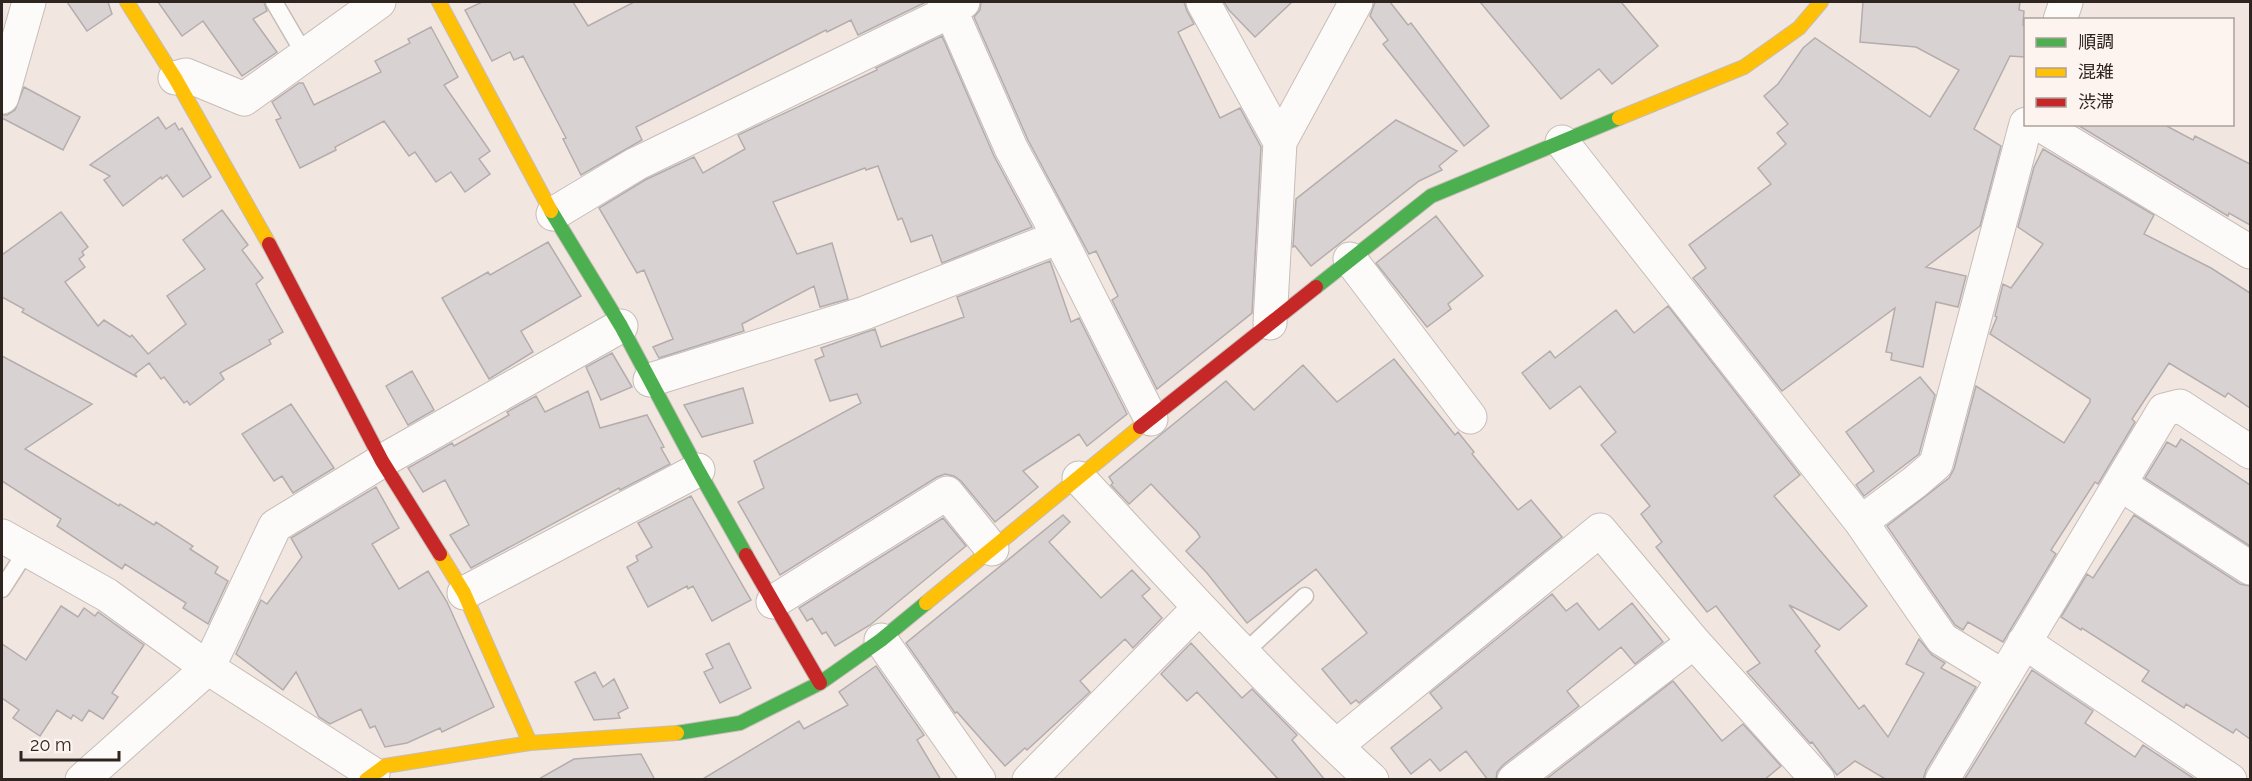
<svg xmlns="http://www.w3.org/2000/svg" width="2252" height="781" font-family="Raleway,'Noto Sans JP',sans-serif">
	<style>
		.building { fill: #d9d2d3; stroke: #b4adad; stroke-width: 1.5 }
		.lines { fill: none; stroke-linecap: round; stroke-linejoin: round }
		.lane-casing { stroke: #c6bdb8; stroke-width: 19 }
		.street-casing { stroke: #c6bdb8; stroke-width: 35 }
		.fast-casing { stroke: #c6bdb8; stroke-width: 16 }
		.slow-casing { stroke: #c6bdb8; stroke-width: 16 }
		.jam-casing { stroke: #c6bdb8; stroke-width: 16 }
		.lane { stroke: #fdfbfa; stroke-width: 16 }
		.street { stroke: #fdfbfa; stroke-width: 33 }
		.fast { stroke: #4caf50; stroke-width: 14 }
		.slow { stroke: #ffc107; stroke-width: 14 }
		.jam { stroke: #c62828; stroke-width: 14 }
	</style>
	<rect width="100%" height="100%" fill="#f2e6e0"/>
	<!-- building -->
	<path class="building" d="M67,2H108L112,14L87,31Z
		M158,2H264L267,11L253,19L277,52L242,76L203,21L182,36Z
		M482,2H573L588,26L634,2H926L858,35L851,20L827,32L826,30L636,127L642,140L581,175L563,139L566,138L523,56L514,60L510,52L492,61L465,10Z
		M981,2H1184L1187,11L1194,24L1178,32L1220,118L1240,108L1261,147L1252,313L1157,389L1112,300L1118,296L1096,251L1089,254L1028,140L974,17L980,10Z
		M1224,2H1292L1255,37L1229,10Z
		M1375,2H1390L1408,25L1411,23L1489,126L1464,146L1383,44L1388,40L1370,16Z
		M1480,2H1621L1658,46L1612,84L1599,69L1561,99Z
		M1863,2H2020L2019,10L2024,11L2023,25H2025V57L2010,56L1974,129L2001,146L1980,226L1926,267L1966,276L1958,307L1936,302L1923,367L1891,360L1892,353L1886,352L1895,308L1782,391L1693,278L1706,268L1689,245L1771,184L1758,168L1786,144L1777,133L1788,124L1764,96L1778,84L1803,48L1815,38L1930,117L1959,70L1916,47L1860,42Z
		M431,27L458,77L444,85L490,151L479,159L490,174L465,192L451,172L436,182L415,152L409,156L384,121L335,147L336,150L300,168L276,120L281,118L272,102L299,83H303L314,105L381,72L375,61L410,43L408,39Z
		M942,36L994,156L1032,227L942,263L932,235L911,242L902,218L898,220L878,166L866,170L865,168L773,202L797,254L832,243L848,299L820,307L814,286L742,324L744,331L659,358L653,347L673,339L644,270L637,273L599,208L645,180L694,157L703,173L745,149L738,135L877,70L876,68Z
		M24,87L80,117L63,150L2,118V115H7L15,110Z
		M158,117L166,129L175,123L179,130L182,128L211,177L183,197L167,175L162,179L161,177L123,206L104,180L110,176L90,165Z
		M1396,120L1457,151L1439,166L1442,170L1419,181L1311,266L1295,246L1293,247L1296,199Z
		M2076,124H2163L2193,140L2195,136L2250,164V225L2229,213L2228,216Z
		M2043,149L2154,215L2144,234L2211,268L2250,293V408L2228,393L2225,397L2169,363L2132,419L2135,422L2098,484L2095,482L2051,550L2056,554L2003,642L1968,622L1963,630L1955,625L1887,526L1949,478L1954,469L1976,386L2064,443L2090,402V399L1990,334L1997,317L1995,316L2003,284L2011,288L2043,244L2018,227L2034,167Z
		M222,210L248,245L242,250L263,278L256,284L283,332L269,340L271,344L220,373L224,379L190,405L187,401L184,403L164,377L161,379L149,363L135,374L137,377L22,312L24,309L2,297V255L61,212L88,247L82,252L84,255L79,259L85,267L65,282L98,326L104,320L130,337L132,335L148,354L186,324L167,296L205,269L183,240Z
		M1436,216L1483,276L1448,304L1451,309L1427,327L1376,263Z
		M548,242L581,296L521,331L533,352L489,379L442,298L488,272L490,275Z
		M1050,261L1071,322L1079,318L1127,414L1087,446L1079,434L1023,471L1038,487L995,522L961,481L954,476L945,474L937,477L780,575L738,502L764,488L754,461L861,403L857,394L830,401L815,360L824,356L821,348L875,329L881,347L964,317L957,297Z
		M1668,306L1800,475L1774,496L1867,606L1839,630L1789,605L1820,646L1815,651L1859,709L1864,705L1888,737L1924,673L1906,664L1919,639L1932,655L1945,663L1941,668L1976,687L1926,770L1923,780H1887L1855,761L1837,775L1812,742L1810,743L1747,672L1760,663L1716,606L1707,612L1656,547L1662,542L1641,514L1650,506L1601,445L1616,432L1580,386L1550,409L1522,373L1550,351L1555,358L1616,310L1634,333Z
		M612,353L632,387L601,400L586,367Z
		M2,356L92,404L25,449L119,506L120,504L154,525L156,522L193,546L190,549L218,567L215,573L228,581L208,624L183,608L186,603L125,564L122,569L57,526L61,519L2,481Z
		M1394,359L1455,435L1458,432L1474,452L1472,454L1518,510L1531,500L1562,537L1359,703L1356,700L1351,704L1322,669L1367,633L1316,569L1247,623L1207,573L1186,551L1200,537L1197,532L1151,484L1129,504L1111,485L1113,483L1109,477L1226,381L1254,410L1303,365L1337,402Z
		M412,371L434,410L408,425L386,386Z
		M1920,377L1935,395L1919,454L1864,496L1856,485L1874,471L1846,432Z
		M743,388L753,423L702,437L684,405Z
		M588,391L600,428L647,415L664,447L661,448L670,464L620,490L619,488L471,568L450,535L469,525L445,480L423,492L408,468L452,443L454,446L509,415L507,412L536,396L545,412Z
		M291,404L334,468L293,493L282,476L274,481L242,434Z
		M2181,439L2250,485V546L2145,478L2167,442L2176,447Z
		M376,487L399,528L372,544L399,589L428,571L447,602L494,707L442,732L440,728L407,743L385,747L375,726L370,728L361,709L330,724L319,717L296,672L283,690L236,654L261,600L267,604L302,557L291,538Z
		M691,496L751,600L712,621L693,586L688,589L687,586L648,607L627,567L638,561L636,556L652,547L638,523Z
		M1063,515L1070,522L1049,542L1101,598L1132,570L1150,589L1142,596L1162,618L1133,648L1125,639L1080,681L1090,692L1027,750L1025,748L1005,766L957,712L955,713L906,643Z
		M2134,515L2240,584L2250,586V739L2236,729L2233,733L2186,704L2184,708L2142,681L2149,671L2082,628L2081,630L2061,617L2087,574L2093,578Z
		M943,518L966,546L870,625L835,646L826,632L822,634L812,618L807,621L799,608Z
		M1552,594L1566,611L1577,603L1599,630L1632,603L1663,642L1635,664L1621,647L1567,691L1579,706L1503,765L1497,772L1496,780H1488L1466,751L1440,771L1430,759L1411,774L1391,748L1442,708L1430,693Z
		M61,606L78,617L84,608L95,616L98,612L144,645L112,693L118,697L103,719L89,710L82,721L73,715L71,719L57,710L40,736L13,718L19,710L2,698V644L26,660Z
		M729,643L751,688L720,703L704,672L713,668L706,654Z
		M1191,643L1242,698L1252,689L1297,735L1292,740L1325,780H1279L1197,692L1187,701L1161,674Z
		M876,666L924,735L917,740L941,780H701L799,721L804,729L848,705L839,692Z
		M2032,670L2093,711L2085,723L2135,757L2143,745L2196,780H1964Z
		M595,672L603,687L614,679L628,708L618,713L620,718L594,720L575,682Z
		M1673,681L1722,741L1743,724L1781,766L1764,780H1545Z
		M641,754L655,780H537L574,759Z"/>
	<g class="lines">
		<defs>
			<path id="lane" d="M274,2L305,55
				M2,589L27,550
				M1244,653L1305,596"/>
			<path id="street" d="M944,2L951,11L1011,148L1059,237L1151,419
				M1203,2L1280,142
				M2060,20L2066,2
				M175,78L186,75L244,99L379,2
				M2,97L29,2
				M2039,124L2250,252
				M1562,142L1861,522L1942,639L2004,677
				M553,214L636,164L951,11L963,2
				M1350,259L1470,417
				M1270,323L1280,142L1356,2
				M650,380L862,314L1059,237
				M1079,478C1175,581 1269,685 1372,780
				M2120,484L2250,568
				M1861,522L1915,482L1936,464L2026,124
				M2,536L107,595L208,668L373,774
				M464,593L698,470
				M773,602L947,493L992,549
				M881,640L979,780
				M2024,642L2230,780
				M1336,746L1600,530L1694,642L1818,780
				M82,780L208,668L275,526L382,461L621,326
				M1029,780L1199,608
				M1514,780L1694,642
				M1942,780L2164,410L2180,406L2250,452"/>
			<path id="fast" d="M551,211L621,326L698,470L746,555
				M1316,287L1431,196L1619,118
				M677,733L740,723L820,683L881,640L926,603"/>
			<path id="slow" d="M127,2L175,78L269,244
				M439,2L551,211
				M1619,118L1744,67L1799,28L1821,2
				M440,554L464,593L530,743
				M926,603L1140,427
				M366,780L385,766L530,743L677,733"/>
			<path id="jam" d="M269,244L382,461L440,554
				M1140,427L1316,287
				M746,555L820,683"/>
		</defs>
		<!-- lane casing -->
		<use href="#lane" class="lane-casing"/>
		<!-- street casing -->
		<use href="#street" class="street-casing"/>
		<!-- fast casing -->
		<use href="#fast" class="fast-casing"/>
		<!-- slow casing -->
		<use href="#slow" class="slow-casing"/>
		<!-- jam casing -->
		<use href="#jam" class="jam-casing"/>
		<!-- lane -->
		<use href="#lane" class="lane"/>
		<!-- street -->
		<use href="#street" class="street"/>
		<!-- fast -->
		<use href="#fast" class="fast"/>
		<!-- slow -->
		<use href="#slow" class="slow"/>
		<!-- jam -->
		<use href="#jam" class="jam"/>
	</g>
	<!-- border -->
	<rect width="2252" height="781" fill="none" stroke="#2e2521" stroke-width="6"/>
	<!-- legend -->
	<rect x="2024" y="18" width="210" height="108" fill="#fdf4ef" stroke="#aaa19d" stroke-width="1.5"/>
	<rect x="2036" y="38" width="30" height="9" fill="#4caf50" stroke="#aaa19d" stroke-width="1.5"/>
	<text x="2078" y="48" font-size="18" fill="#2e2521">順調</text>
	<rect x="2036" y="68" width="30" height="9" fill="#ffc107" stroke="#aaa19d" stroke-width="1.5"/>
	<text x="2078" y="78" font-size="18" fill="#2e2521">混雑</text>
	<rect x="2036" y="98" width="30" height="9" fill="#c62828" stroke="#aaa19d" stroke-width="1.5"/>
	<text x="2078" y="108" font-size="18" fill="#2e2521">渋滞</text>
	<!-- scale -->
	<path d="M21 751v9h98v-9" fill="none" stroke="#2e2521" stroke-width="3"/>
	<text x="30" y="751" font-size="18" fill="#2e2521" stroke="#fdf4ef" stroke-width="4.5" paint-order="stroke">20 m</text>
</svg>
